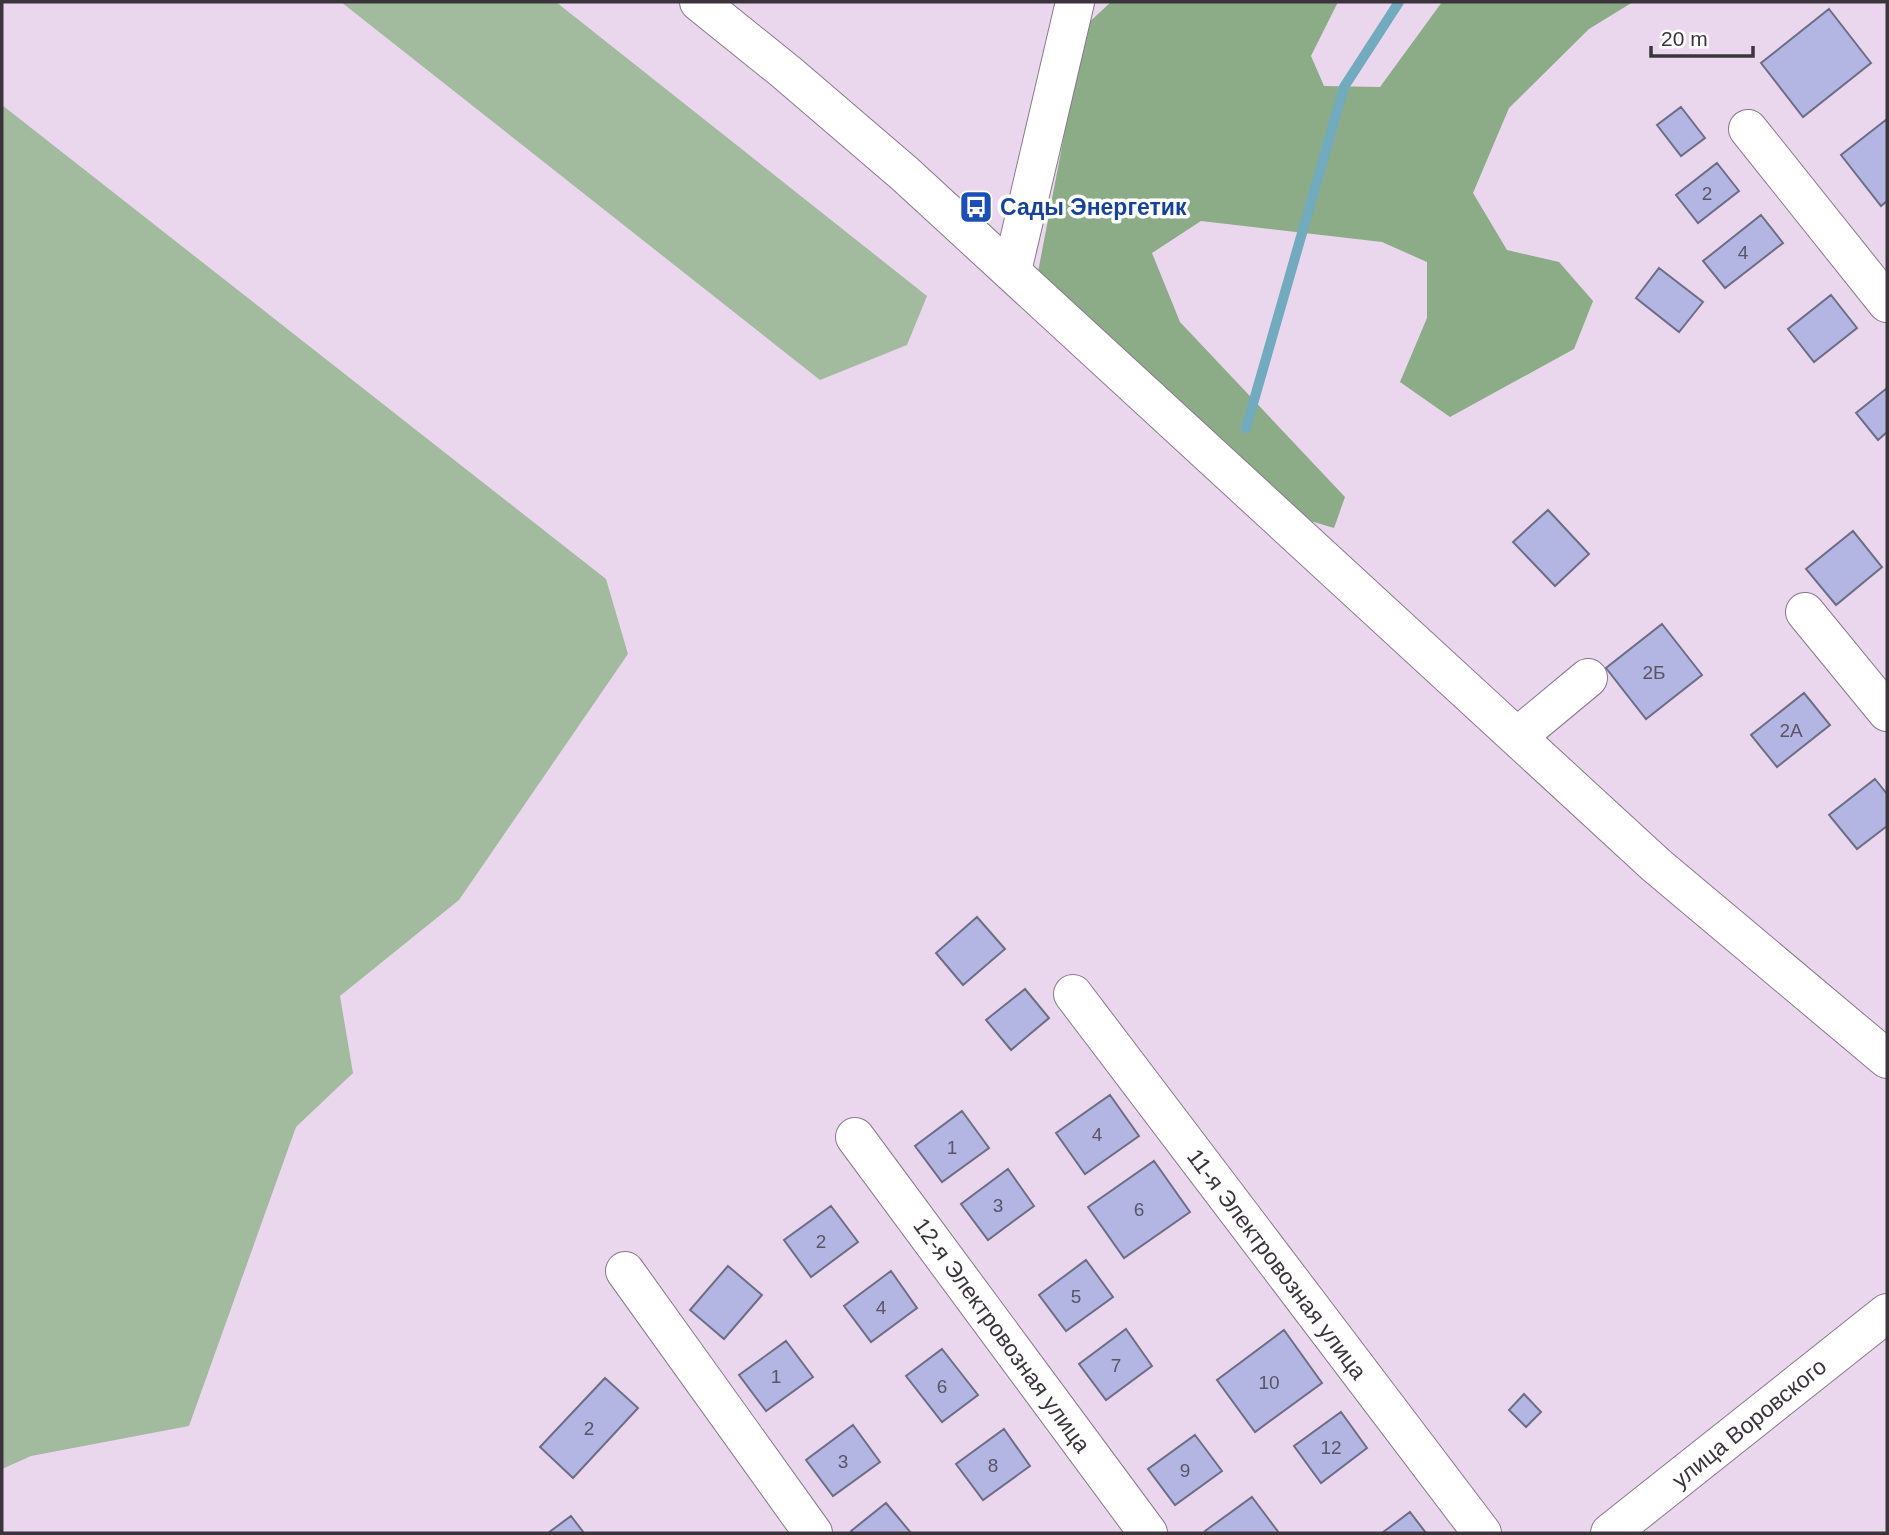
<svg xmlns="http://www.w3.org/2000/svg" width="1889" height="1535" font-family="Helvetica,sans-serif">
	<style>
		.green { fill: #a2bb9f }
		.forest { fill: #8bac87 }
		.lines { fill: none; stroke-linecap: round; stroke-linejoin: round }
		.stream { stroke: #72abbd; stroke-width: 10 }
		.building { fill: #b3b6e3; stroke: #6d6e86; stroke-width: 2 }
		.minor-casing { stroke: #89788d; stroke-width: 40 }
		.major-casing { stroke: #89788d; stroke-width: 40 }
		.minor { stroke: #fff; stroke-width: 38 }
		.major { stroke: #fff; stroke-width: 38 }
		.labels { text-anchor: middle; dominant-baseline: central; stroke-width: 7; stroke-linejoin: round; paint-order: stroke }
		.number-label { font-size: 19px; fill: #5a5466 }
		.transit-label { font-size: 23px; font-weight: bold; fill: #164399; stroke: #fff; text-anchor: start }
		.street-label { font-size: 23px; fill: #3c343d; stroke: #fff }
	</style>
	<rect width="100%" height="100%" fill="#ead7ee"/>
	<!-- green -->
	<path class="green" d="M341,2H556L927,296L907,345L820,380Z
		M2,105L606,579L628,654L459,900L340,996L353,1073L296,1127L189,1426L31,1456L2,1469Z"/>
	<!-- forest -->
	<path class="forest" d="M1111,2H1338L1311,56L1324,86L1380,87L1442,2H1633L1589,29L1509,108L1473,193L1507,250L1559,262L1593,301L1574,349L1450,417L1400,382L1427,318V262L1382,242L1201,221L1152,253L1180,322L1345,497L1334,528L1297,517L1038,272L1085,26Z"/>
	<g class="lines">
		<!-- stream -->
		<path class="stream" d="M1246,428L1344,87L1399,2"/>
	</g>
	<!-- building -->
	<path class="building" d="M1829,9L1871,63L1803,117L1761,63Z
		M1681,107L1705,138L1681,156L1657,125Z
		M1887,119V201L1881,206L1841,155Z
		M1717,163L1739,191L1698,223L1676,195Z
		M1761,215L1783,243L1725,288L1703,261Z
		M1659,268L1703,302L1679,332L1636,298Z
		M1831,295L1857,328L1814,362L1788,329Z
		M1887,388V432L1878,440L1856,413Z
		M1548,510L1589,554L1555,586L1513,542Z
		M1853,531L1882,567L1836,605L1806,569Z
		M1662,624L1702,675L1646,719L1606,668Z
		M1804,693L1830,725L1777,767L1751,735Z
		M1875,779L1887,794V826L1857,849L1829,815Z
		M977,917L1005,949L963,985L936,953Z
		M1025,989L1049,1018L1011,1050L986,1020Z
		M1110,1095L1139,1136L1085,1174L1056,1133Z
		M962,1111L989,1148L942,1182L915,1146Z
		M1154,1161L1190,1212L1124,1258L1088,1207Z
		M1008,1169L1034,1206L988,1240L961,1204Z
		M831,1206L858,1242L811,1277L784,1240Z
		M1086,1260L1113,1297L1066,1331L1039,1295Z
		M728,1266L762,1295L724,1339L690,1310Z
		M891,1271L917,1308L871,1342L844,1306Z
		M1126,1329L1152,1366L1106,1400L1079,1364Z
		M1284,1330L1322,1383L1255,1432L1217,1380Z
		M786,1341L813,1377L766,1411L739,1375Z
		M942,1349L978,1395L942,1422L906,1376Z
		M605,1378L638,1408L573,1478L540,1447Z
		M1524,1394L1541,1412L1526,1427L1509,1410Z
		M1341,1412L1367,1448L1321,1483L1294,1446Z
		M853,1425L880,1462L833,1496L806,1460Z
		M1004,1429L1030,1466L983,1500L956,1464Z
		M1195,1435L1222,1471L1175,1505L1148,1469Z
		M1252,1497L1279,1533H1206L1205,1531Z
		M886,1503L911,1533H853L851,1531Z
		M1410,1512L1426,1533H1382Z
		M571,1516L584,1533H548Z"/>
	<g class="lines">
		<defs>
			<path id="minor" d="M699,2L786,72L905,174L1656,865L1887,1059
				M1748,129L1887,303
				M1012,271L1075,2
				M1805,612L1887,712
				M1517,737L1588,678
				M1073,994L1482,1533
				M855,1137L1148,1533
				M625,1271L813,1533"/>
			<path id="major" d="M1610,1533L1887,1313"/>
		</defs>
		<!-- minor casing -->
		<use href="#minor" class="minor-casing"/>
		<!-- major casing -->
		<use href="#major" class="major-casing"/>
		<!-- minor -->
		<use href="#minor" class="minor"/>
		<!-- major -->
		<use href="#major" class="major"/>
	</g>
	<!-- icons -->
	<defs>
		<symbol id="bus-square" viewBox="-11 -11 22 22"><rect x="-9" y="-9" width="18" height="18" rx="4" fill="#1a4fb4" stroke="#fff"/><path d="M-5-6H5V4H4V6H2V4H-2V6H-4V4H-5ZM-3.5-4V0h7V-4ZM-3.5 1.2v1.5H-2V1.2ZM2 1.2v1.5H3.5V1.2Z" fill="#fff"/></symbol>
	</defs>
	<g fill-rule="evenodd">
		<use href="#bus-square" x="957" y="188" width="38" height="38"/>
	</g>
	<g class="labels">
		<!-- number labels -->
		<g class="number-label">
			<text x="1707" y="193">2</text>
			<text x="1743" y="252">4</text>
			<text x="1654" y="672">2Б</text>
			<text x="1791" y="730">2А</text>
			<text x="1097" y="1134">4</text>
			<text x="952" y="1147">1</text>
			<text x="998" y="1205">3</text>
			<text x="1139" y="1209">6</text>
			<text x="821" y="1241">2</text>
			<text x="1076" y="1296">5</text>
			<text x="881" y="1307">4</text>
			<text x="1116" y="1365">7</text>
			<text x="776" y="1376">1</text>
			<text x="1269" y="1382">10</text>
			<text x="942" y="1386">6</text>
			<text x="589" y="1428">2</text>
			<text x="1331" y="1447">12</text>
			<text x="843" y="1461">3</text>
			<text x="993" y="1465">8</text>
			<text x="1185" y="1470">9</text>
		</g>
		<!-- transit labels -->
		<g class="transit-label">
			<text x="1000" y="207">Сады Энергетик</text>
		</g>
		<!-- street labels -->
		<g class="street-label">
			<text transform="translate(1277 1264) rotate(53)">11-я Электровозная улица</text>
			<text transform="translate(1002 1335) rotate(54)">12-я Электровозная улица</text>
			<text transform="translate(1749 1423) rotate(-39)">улица Воровского</text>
		</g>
	</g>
	<!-- border -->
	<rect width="1889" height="1535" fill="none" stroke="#3c343d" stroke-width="7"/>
	<!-- scale -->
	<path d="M1651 46v10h102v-10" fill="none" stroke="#3c343d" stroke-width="3.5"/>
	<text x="1661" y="46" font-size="21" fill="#3c343d" stroke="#ffffff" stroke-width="5" paint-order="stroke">20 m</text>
</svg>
